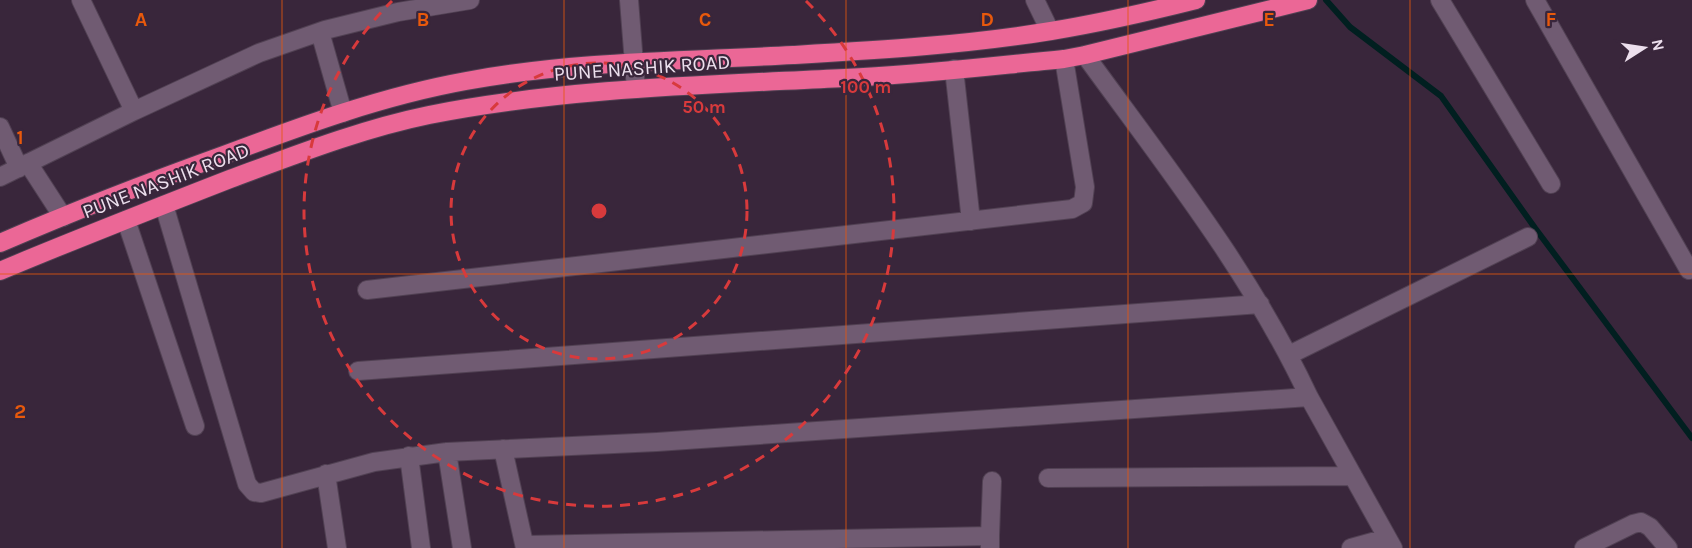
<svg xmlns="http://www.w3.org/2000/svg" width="1692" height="548" font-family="Karla,sans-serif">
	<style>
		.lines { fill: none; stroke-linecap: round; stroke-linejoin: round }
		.stream { stroke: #011f20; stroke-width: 6 }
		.minor-casing { stroke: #514153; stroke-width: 20 }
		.highway-casing { stroke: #514153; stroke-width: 20 }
		.minor { stroke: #705b72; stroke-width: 18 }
		.highway { stroke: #eb6796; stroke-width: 18 }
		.grid { fill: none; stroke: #e8590c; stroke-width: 1.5; stroke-opacity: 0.55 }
		.ring { fill: none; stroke: #d83a3c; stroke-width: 3; stroke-dasharray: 10 8 }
		.labels { text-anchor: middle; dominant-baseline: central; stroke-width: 4.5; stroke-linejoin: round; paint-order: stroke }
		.street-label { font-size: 20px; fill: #ecdfed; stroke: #39263b }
		.grid-label { font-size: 20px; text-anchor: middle; font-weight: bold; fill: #e8590c; stroke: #39263b; stroke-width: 4.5; stroke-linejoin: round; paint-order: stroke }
		.centre { fill: #d83a3c; stroke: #39263b; stroke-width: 3 }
		.ring-label { font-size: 18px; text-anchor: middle; font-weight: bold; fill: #d83a3c; stroke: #39263b; stroke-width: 4.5; stroke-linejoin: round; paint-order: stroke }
	</style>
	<rect width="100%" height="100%" fill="#39263b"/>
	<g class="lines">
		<!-- stream -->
		<path class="stream" d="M1326,0L1350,27L1441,96L1535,228L1692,438"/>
		<defs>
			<path id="minor" d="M81,0L134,111
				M629,0L636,89
				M1035,0L1050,31
				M1440,0L1551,184
				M1535,0L1689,270
				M320,32L343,113
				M1085,55C1165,165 1251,273 1309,397
				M954,69L971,221
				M0,127L19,168
				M28,163L63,217
				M0,177L134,111L259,53L325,30L398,12L470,0
				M164,205L247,484L254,492L261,493L374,462L447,452L657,442L1309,397L1393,548
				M126,220L195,426
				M367,290L1072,209L1083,203L1085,187L1064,59
				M1289,355L1528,237
				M358,371L1260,304
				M503,449L525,548
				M447,452L462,548
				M409,456L421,548
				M326,474L337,548
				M1048,478L1353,476
				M990,536L992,481
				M525,545L990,536V548
				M1351,548L1387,538
				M1584,548L1633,524L1641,522L1650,527L1668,548"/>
			<path id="highway" d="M0,243C74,211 149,182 224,155C304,125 383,96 466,81C574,61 684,61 793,55C879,50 966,45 1051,31C1100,23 1148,12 1196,0
				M0,271C76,239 153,209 230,179C295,155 361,129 429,115C566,88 706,85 845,78C918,75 991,66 1064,59L1085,55L1308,0"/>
		</defs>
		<!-- minor casing -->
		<use href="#minor" class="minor-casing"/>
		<!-- highway casing -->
		<use href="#highway" class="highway-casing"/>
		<!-- minor -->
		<use href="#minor" class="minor"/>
		<!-- highway -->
		<use href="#highway" class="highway"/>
	</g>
	<!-- grid -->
	<path class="grid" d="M282,0V548M564,0V548M846,0V548M1128,0V548M1410,0V548M0,274H1692"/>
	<!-- distance rings -->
	<g class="ring">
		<circle cx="599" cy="211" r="148"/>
		<path d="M806 1A295 295 0 1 1 392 1"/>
	</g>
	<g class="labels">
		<!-- street labels -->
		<g class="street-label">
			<text transform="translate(642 68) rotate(-4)">PUNE NASHIK ROAD</text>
			<text transform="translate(166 181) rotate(-21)">PUNE NASHIK ROAD</text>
		</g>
	</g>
	<g class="grid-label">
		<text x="141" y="26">A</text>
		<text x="423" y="26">B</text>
		<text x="705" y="26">C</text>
		<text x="987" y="26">D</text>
		<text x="1269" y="26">E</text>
		<text x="1551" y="26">F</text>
		<text x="20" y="144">1</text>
		<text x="20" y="418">2</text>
	</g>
	<circle cx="599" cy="211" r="9" class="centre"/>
	<g class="ring-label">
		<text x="866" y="93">100 m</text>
		<text x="704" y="113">50 m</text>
	</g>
	<!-- north arrow -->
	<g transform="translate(1644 48) rotate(78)" stroke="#39263b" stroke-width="4.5" paint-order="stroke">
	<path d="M0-4.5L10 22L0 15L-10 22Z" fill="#ecdfed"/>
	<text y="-9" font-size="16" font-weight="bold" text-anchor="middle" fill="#ecdfed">N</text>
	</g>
</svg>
